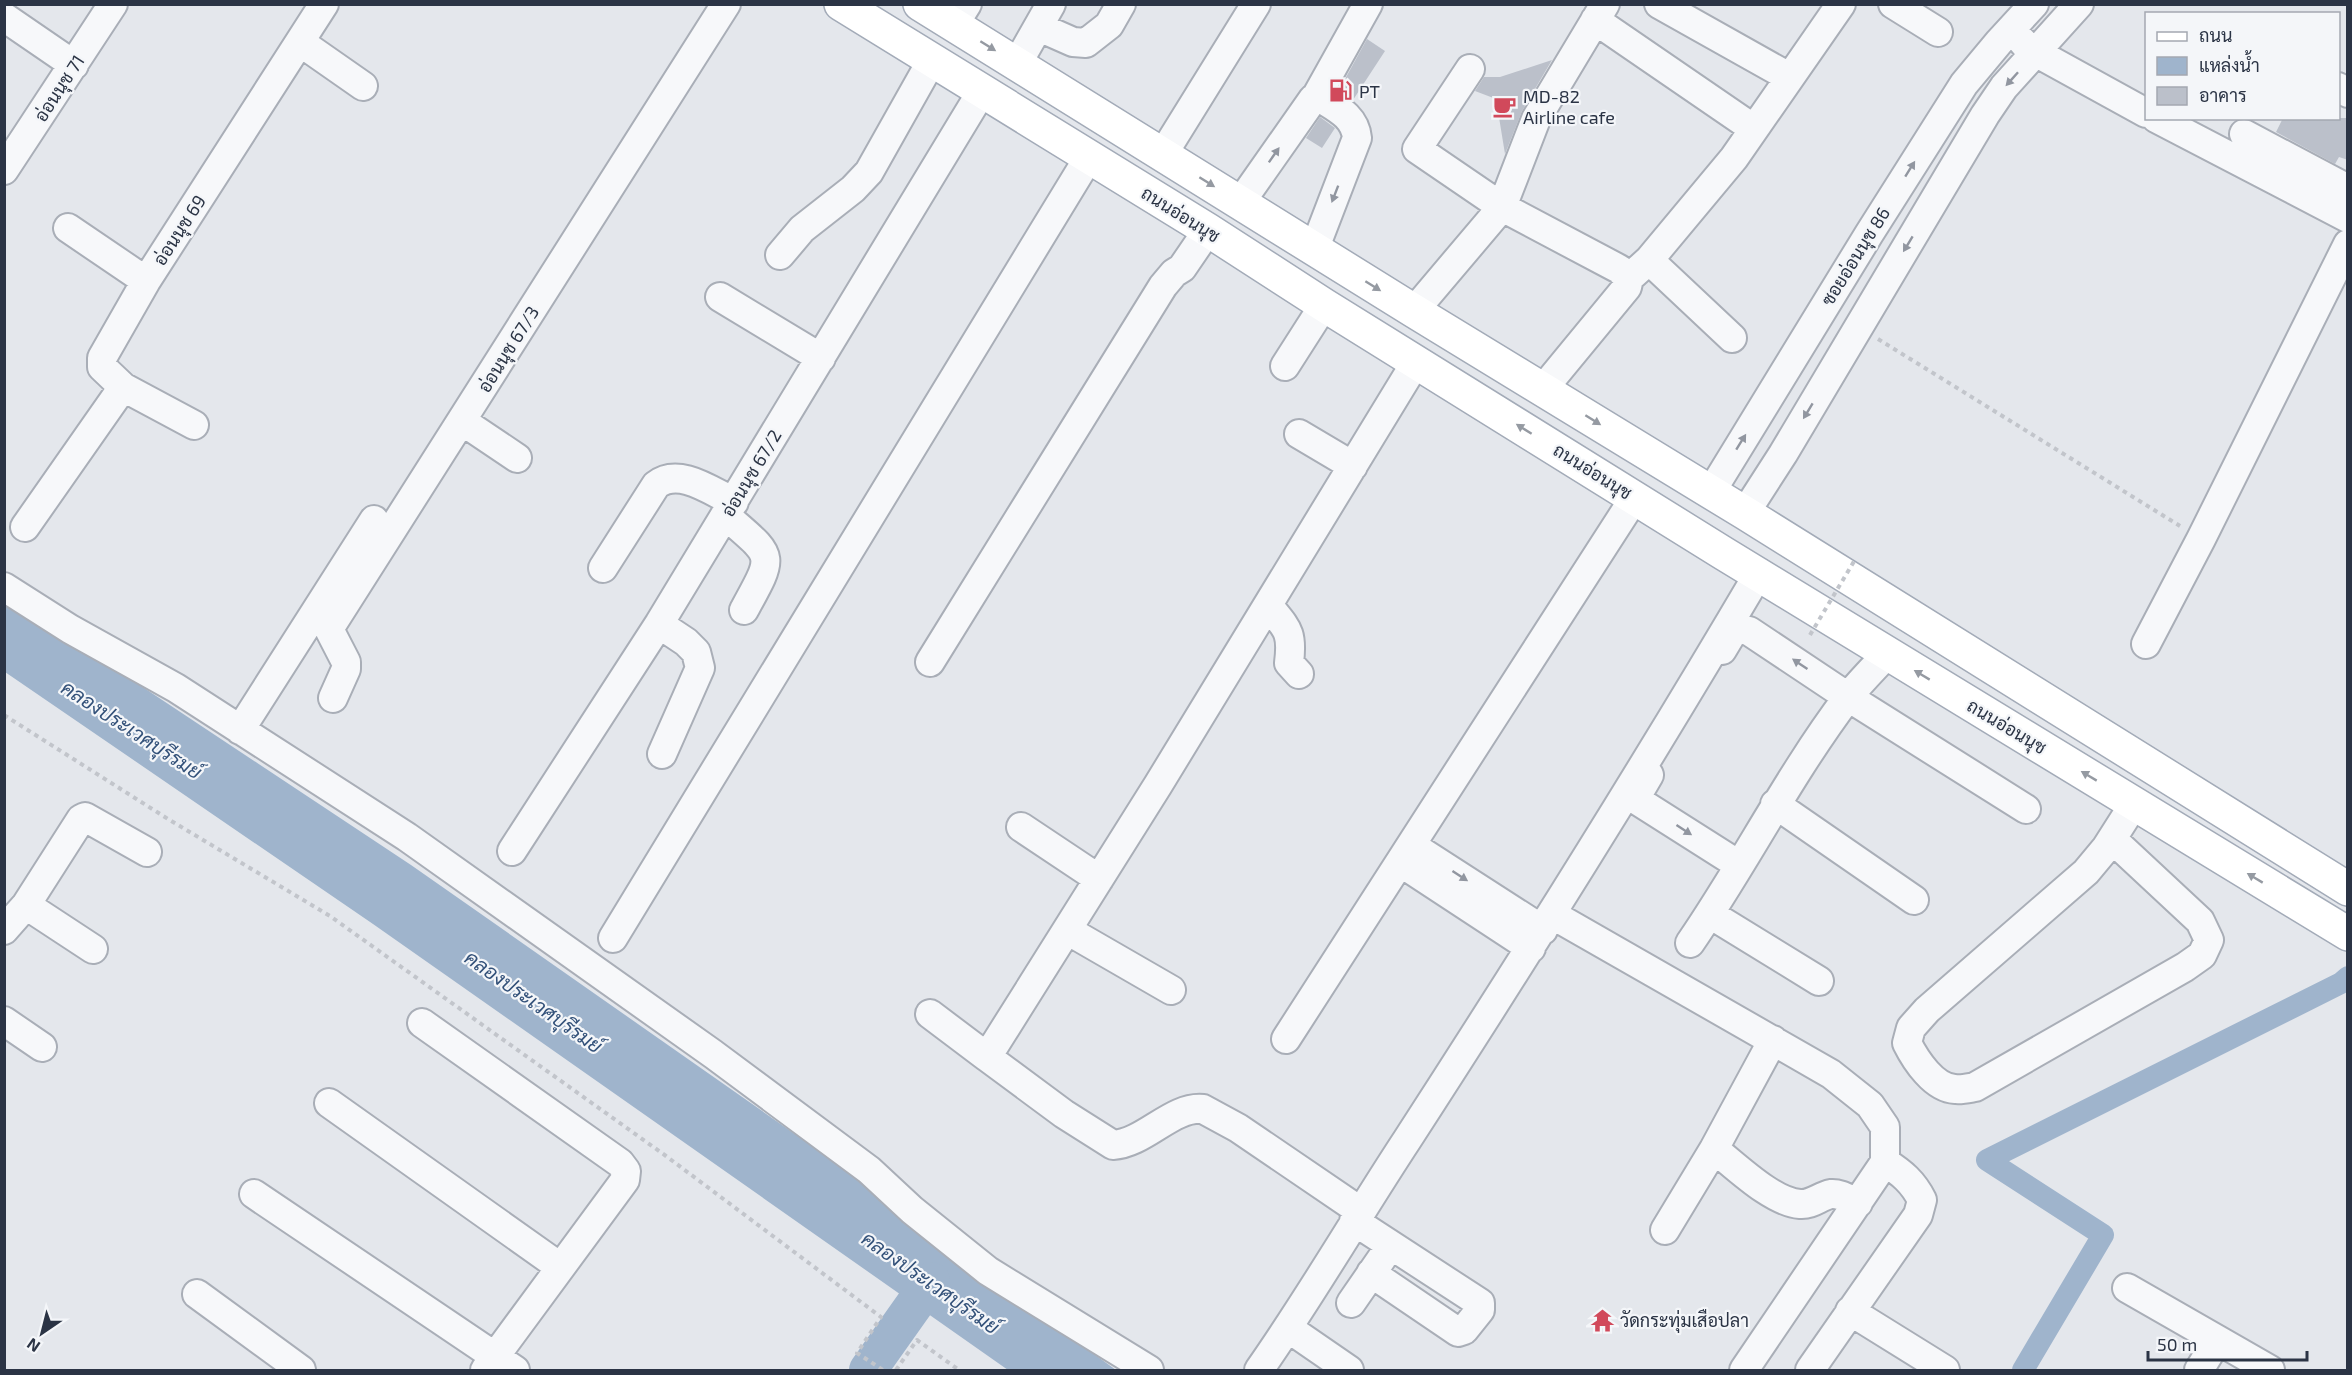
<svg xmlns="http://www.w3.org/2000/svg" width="2352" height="1375" font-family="'Exo 2',Sarabun,sans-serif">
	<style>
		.water { fill: #9fb4cc }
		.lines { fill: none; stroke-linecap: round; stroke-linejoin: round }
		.canal { stroke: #9fb4cc; stroke-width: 22 }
		.river { stroke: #9fb4cc; stroke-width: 38 }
		.building { fill: #bbc0ca }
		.minor-casing { stroke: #a9aeb7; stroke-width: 32 }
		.major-casing { stroke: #a3abb8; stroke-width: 36 }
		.path { stroke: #c2c5cb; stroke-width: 4; stroke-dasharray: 4.5 4.5; stroke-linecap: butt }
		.minor { stroke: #f7f8fa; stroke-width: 28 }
		.major { stroke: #fff; stroke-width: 33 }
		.path-bridge { stroke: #c2c5cb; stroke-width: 4; stroke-dasharray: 4.5 4.5; stroke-linecap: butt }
		.oneway { fill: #959aa2 }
		.oneway2 { fill: #9196a0 }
		.labels { text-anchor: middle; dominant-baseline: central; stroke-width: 4.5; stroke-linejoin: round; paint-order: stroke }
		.street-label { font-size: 18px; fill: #2b3445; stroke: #f4f6f9 }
		.poi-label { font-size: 18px; fill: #2b3445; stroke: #f4f6f9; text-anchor: start }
		.water-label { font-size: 20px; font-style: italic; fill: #34527a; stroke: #f4f6f9 }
	</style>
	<rect width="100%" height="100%" fill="#e4e7ec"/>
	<!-- water -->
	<path class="water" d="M4,595L411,865L932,1230L967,1262L1116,1370H1008L373,924L5,672Z"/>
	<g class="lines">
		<!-- canal -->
		<path class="canal" d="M2023,1370L2103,1235L1987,1160L2341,983L2348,977"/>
		<!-- river -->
		<path class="river" d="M868,1370L931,1281"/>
	</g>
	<!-- building -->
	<path class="building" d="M1367,39L1385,51L1353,100L1339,90Z
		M1552,60L1522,111L1505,154L1496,99L1475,91L1484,77H1500Z
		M1320,117L1335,128L1322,148L1306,138Z
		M2283,118H2348V160L2339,157L2335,164L2276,132Z"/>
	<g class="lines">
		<defs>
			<path id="minor" d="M1659,4L1789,77
				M1893,4L1938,32
				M4,17L74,65
				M1595,20L1754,129
				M954,25L967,4
				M1039,27L1073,42L1086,43L1109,25L1121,4
				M2022,41L2028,48L2146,113
				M300,42L363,86
				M1017,64L1051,4
				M1470,69L1417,149L1502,207L1536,119L1605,4
				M2338,87L2348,93
				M1316,97L1368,4
				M2156,118L2348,218
				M2244,134L2348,189
				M1163,154L1256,4
				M4,170L113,4
				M1240,203L1313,99L1319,97C1336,108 1355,116 1357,138L1314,250
				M68,228L146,281
				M780,255L802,229L853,189L869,172L932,60
				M1649,260L1732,338
				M1629,278L1649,260L1734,158L1841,4
				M720,297L821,358
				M1414,311L1502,207L1619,269L1629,278L1627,287L1543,389
				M1285,366L1324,305
				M462,421L517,458
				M194,425L123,387L102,367V358L146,281L324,4
				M1299,434L1353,466
				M1711,492L1869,234L1964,84L1999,42L2034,4
				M1745,513L1783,454L1985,115L2004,87L2079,4
				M725,515C774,558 776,552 744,610
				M25,527L123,387
				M603,568L656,485C679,467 711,491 734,502
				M4,587L70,629L176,688L407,837L713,1054L869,1170L912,1210L988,1271L1149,1370
				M1268,605C1287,629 1293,631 1289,663L1299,674
				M659,624L686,642L696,652L700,668L662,754
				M2146,644L2201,539L2348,244
				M1722,650L1731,635L1738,629L1749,631L1848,697L2026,809
				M930,662L1163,286L1174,273L1182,268L1208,230
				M333,698L346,669V662L329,629L726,4
				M240,730L374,520
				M1649,775L1635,799L1739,865
				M1775,804L1914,900
				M1021,827L1099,879
				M2112,839L2200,921L2209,940L2202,955L2185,967L1975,1087C1969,1088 1961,1090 1955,1089C1934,1088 1916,1061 1907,1043L1911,1028L1927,1010L2086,872L2106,848L2134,804
				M1411,845L1543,930
				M512,851L659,624L982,91
				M1400,862L1531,948
				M26,905L93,949
				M1710,914L1819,981
				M1553,915L1831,1074L1870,1105L1885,1127V1162L1744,1370
				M4,930L26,905L81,819L85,817L147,852
				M1067,930L1171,990
				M613,938L1089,157
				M1690,943C1745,863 1789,775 1848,697C1860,682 1874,668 1888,653
				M930,1014L987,1057
				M4,1021L42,1047
				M422,1023L620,1163L626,1171L625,1180L485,1370
				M1286,1039L1635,497
				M1773,1040L1714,1149C1736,1166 1772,1202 1800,1204C1812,1205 1820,1196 1831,1194C1840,1193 1850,1200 1858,1203
				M329,1103L560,1267
				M254,1194L515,1370
				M1360,1211L1238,1128L1203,1109C1172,1106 1145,1143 1113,1145L1064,1114L987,1057L1158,785L1416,362
				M1354,1221L1480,1303V1310L1464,1330L1458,1332L1371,1273
				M1665,1230L1714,1149
				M2127,1288L2270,1370
				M197,1294L301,1370
				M1351,1303L1382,1258
				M1850,1311L1945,1370
				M1288,1328L1349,1370
				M1259,1370C1311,1296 1357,1216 1407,1140C1528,953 1646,765 1759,573
				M1810,1370L1918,1215L1922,1200C1913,1182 1902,1173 1885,1162
				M2199,1370L2217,1341"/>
			<path id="major" d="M841,4L1208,230L1324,305L1723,553L2348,934
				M920,4L1414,311L1745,513L2348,889"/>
		</defs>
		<!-- minor casing -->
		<use href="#minor" class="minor-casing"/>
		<!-- major casing -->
		<use href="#major" class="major-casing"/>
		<!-- path -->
		<path class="path" d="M1878,339L2180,526
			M4,715L168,819L330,916L666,1156L881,1317L857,1353L883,1370
			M896,1370L917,1340L959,1370"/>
		<!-- minor -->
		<use href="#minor" class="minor"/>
		<!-- major -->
		<use href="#major" class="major"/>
		<!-- path-bridge -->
		<path class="path-bridge" d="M1810,635L1856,558"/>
	</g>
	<!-- one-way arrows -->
	<defs><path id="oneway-solid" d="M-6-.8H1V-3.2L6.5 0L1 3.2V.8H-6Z" transform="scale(1.5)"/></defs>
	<g class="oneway">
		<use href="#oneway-solid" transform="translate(988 46) rotate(32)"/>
		<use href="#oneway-solid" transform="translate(1207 182) rotate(32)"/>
		<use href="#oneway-solid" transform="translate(1373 286) rotate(32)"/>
		<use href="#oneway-solid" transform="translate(1593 420) rotate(32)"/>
		<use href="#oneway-solid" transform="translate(1524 429) rotate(-148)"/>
		<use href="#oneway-solid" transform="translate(1922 675) rotate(-149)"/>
		<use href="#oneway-solid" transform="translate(2089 776) rotate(-149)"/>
		<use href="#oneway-solid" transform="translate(2255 878) rotate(-149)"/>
	</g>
	<g class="oneway2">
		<use href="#oneway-solid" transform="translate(2012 79) rotate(132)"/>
		<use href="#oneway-solid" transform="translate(1274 155) rotate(-55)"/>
		<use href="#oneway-solid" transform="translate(1910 169) rotate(-58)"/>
		<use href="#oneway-solid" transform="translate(1335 194) rotate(111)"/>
		<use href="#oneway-solid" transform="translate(1908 244) rotate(121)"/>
		<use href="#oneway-solid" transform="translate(1808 411) rotate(121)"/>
		<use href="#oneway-solid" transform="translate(1741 442) rotate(-58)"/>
		<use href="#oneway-solid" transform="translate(1800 664) rotate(-146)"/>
		<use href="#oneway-solid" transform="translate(1684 830) rotate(33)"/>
		<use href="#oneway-solid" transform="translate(1460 876) rotate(33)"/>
	</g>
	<!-- icons -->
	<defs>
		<symbol id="fuel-bare" viewBox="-9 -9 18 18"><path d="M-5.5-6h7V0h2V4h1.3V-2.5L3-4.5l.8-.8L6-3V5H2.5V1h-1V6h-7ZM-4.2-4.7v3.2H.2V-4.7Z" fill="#d1495b" stroke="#f4f6f9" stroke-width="2.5" paint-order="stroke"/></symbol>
		<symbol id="cafe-bare" viewBox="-9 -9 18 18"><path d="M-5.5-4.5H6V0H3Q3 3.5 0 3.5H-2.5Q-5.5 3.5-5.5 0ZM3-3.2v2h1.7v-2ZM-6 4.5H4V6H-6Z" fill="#d1495b" stroke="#f4f6f9" stroke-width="2.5" paint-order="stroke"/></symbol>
		<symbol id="temple-bare" viewBox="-9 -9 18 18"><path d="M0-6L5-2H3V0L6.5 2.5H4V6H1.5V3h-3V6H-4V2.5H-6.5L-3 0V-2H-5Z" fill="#d1495b" stroke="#f4f6f9" stroke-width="2.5" paint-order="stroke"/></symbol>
	</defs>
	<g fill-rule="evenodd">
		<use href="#fuel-bare" x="1324" y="74" width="33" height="33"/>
		<use href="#cafe-bare" x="1488" y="90" width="33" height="33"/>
		<use href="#temple-bare" x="1586" y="1304" width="33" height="33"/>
	</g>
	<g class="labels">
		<!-- street labels -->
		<g class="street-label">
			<text transform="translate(59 88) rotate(-57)">อ่อนนุช 71</text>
			<text transform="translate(1181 214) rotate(32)">ถนนอ่อนนุช</text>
			<text transform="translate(179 230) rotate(-57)">อ่อนนุช 69</text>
			<text transform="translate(1855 256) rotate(-58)">ซอยอ่อนนุช 86</text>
			<text transform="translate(508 349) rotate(-58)">อ่อนนุช 67/3</text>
			<text transform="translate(1593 471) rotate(32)">ถนนอ่อนนุช</text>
			<text transform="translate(751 473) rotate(-59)">อ่อนนุช 67/2</text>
			<text transform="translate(2007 726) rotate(31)">ถนนอ่อนนุช</text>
		</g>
		<!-- poi labels -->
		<g class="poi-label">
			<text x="1359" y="91">PT</text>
			<text x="1523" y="96">MD-82<tspan x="1523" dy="21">Airline cafe</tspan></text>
			<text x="1620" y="1320">วัดกระทุ่มเสือปลา</text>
		</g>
		<!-- water labels -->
		<g class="water-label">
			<text transform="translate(132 729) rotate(33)">คลองประเวศบุรีรมย์</text>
			<text transform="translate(534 1001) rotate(35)">คลองประเวศบุรีรมย์</text>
			<text transform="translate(931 1282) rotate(35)">คลองประเวศบุรีรมย์</text>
		</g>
	</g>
	<!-- border -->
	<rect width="2352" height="1375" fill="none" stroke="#2b3445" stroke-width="12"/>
	<!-- legend -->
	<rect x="2145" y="12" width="195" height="108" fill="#f4f6f9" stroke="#a4a8b1" stroke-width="1.5"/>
	<rect x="2157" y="32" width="30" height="9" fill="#ffffff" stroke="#a4a8b1" stroke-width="1.5"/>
	<text x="2199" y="42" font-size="18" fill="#2b3445">ถนน</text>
	<rect x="2157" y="57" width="30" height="18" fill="#9fb4cc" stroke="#a4a8b1" stroke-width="1.5"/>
	<text x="2199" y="72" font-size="18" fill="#2b3445">แหล่งน้ำ</text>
	<rect x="2157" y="87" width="30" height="18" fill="#bbc0ca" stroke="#a4a8b1" stroke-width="1.5"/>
	<text x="2199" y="102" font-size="18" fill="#2b3445">อาคาร</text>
	<!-- north arrow -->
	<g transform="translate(42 1333) rotate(215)" stroke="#f4f6f9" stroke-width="4.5" paint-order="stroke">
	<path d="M0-4.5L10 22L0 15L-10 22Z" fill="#2b3445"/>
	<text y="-9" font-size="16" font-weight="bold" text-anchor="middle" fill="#2b3445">N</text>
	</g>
	<!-- scale -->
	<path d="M2148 1351v9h159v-9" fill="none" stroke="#2b3445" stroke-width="3"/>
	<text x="2157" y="1351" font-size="18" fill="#2b3445" stroke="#f4f6f9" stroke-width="4.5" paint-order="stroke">50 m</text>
</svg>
